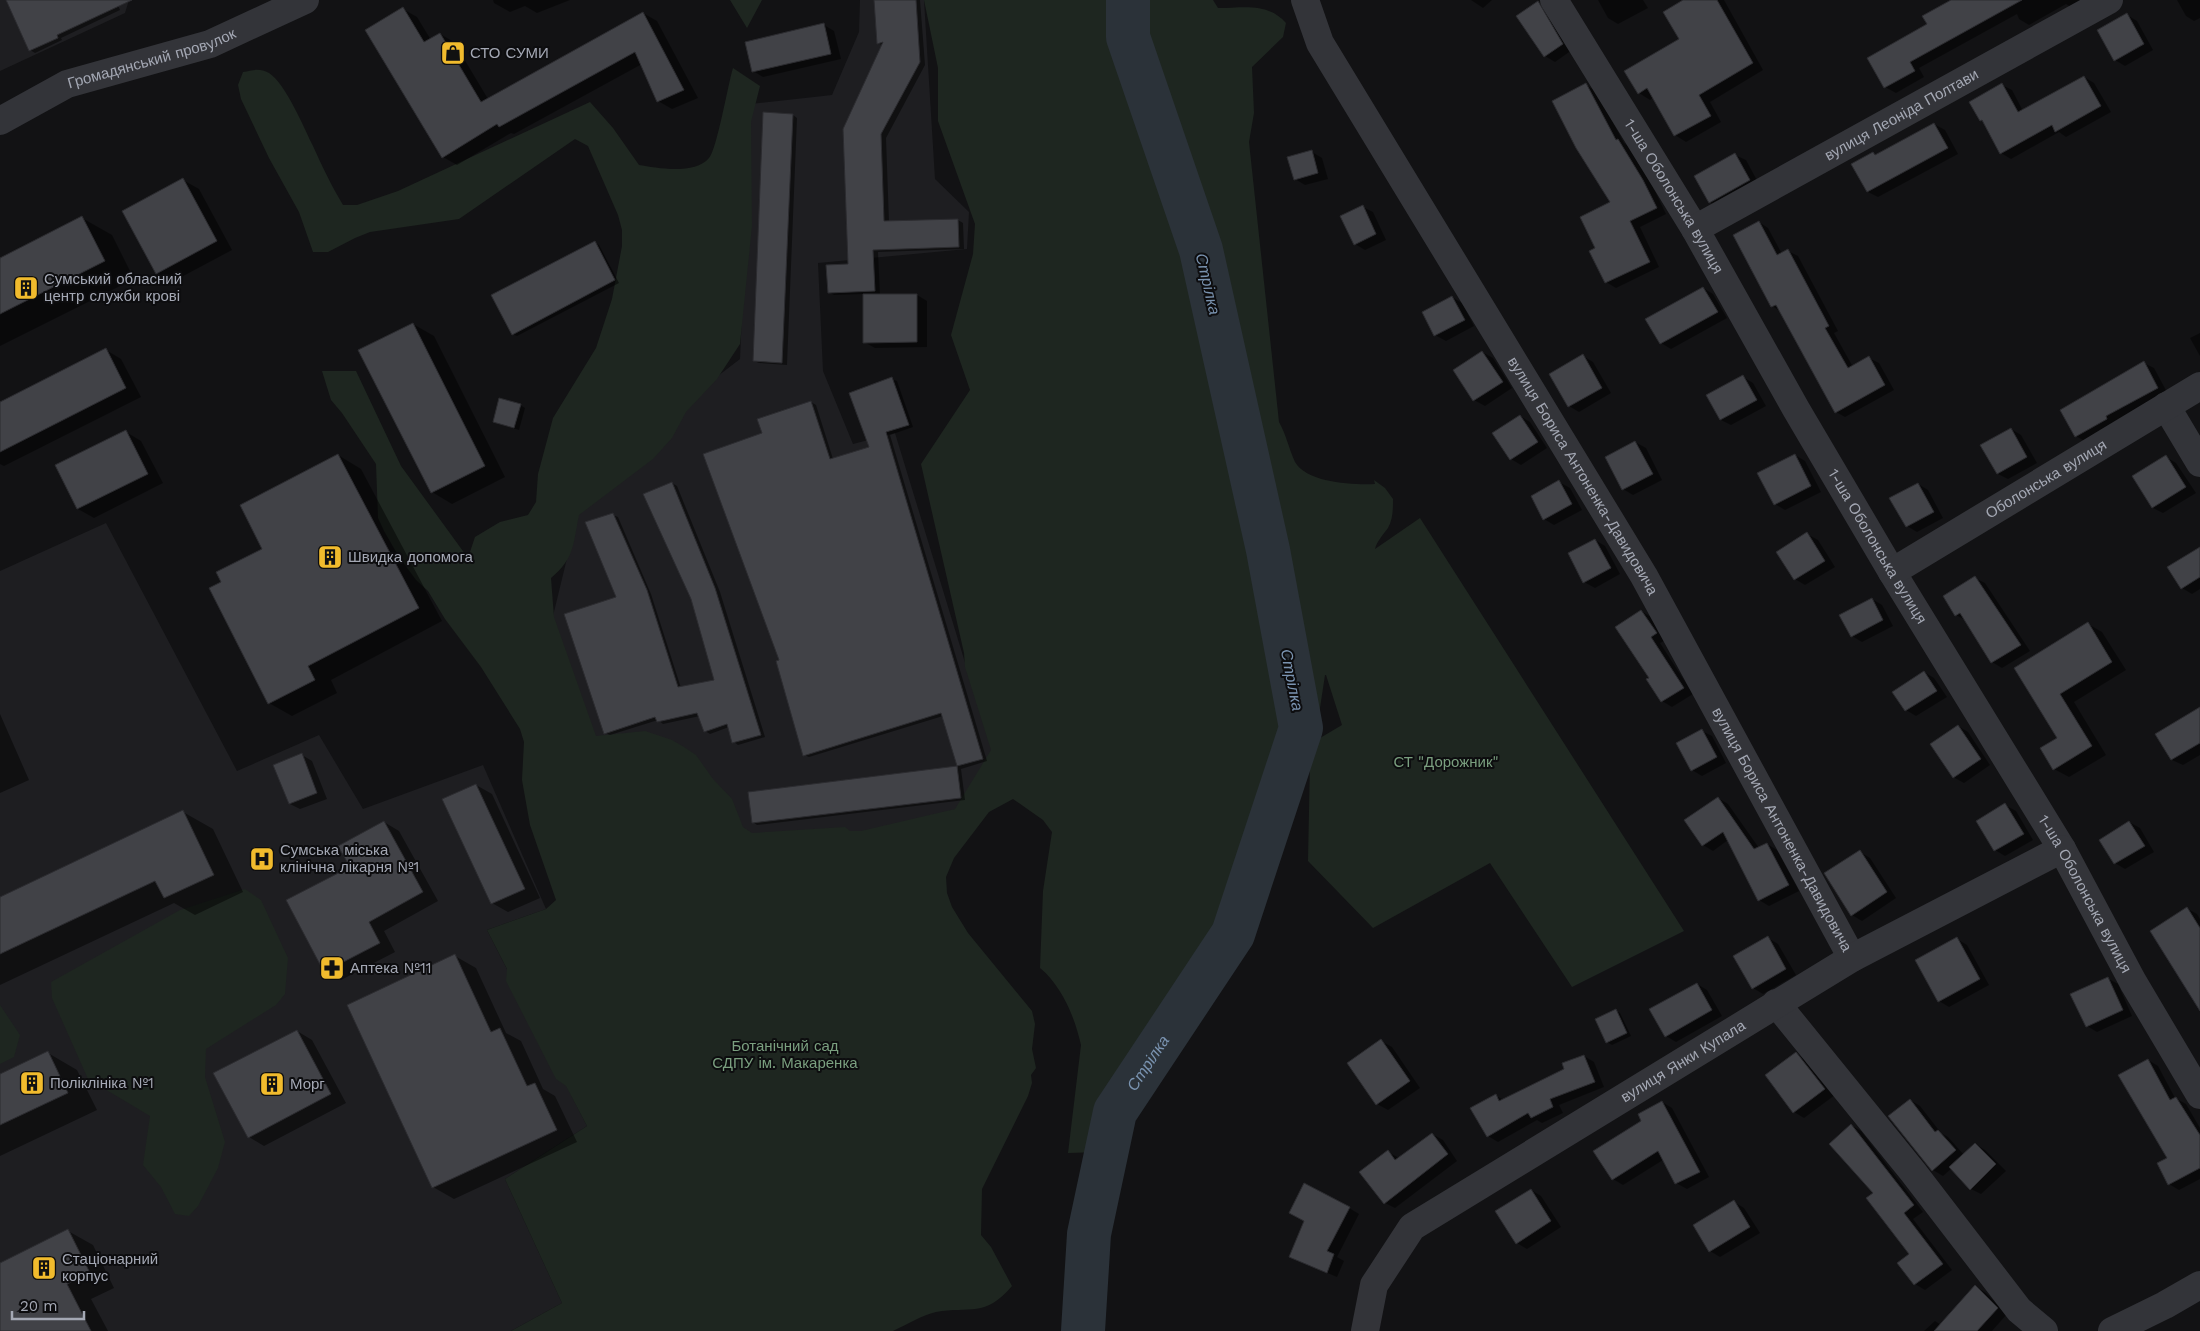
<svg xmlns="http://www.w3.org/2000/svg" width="2200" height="1331" font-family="'Work Sans',sans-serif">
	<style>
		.built { fill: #1e1e21 }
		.green { fill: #1e2620; fill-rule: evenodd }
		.shadow { fill: #0007 }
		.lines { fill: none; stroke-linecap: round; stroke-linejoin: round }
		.river { stroke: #2b3239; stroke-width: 44 }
		.building { fill: #414247; stroke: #2c2c30 }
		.minor { stroke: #333439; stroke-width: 28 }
		.labels { text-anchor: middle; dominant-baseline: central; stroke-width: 4; stroke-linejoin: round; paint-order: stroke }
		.poi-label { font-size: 15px; fill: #a4a8b4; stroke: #0d0d0f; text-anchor: start }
		.street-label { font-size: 15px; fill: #a4a8b4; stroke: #0d0d0f }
		.park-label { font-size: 15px; fill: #7a9f7f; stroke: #0d0d0f }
		.water-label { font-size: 16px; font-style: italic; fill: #7a93b0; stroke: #0d0d0f }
	</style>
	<rect width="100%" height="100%" fill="#121214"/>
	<!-- built -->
	<path class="built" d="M0,0H129L125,13L0,71Z
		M860,0H924L935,179L969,212L967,249L818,263L823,371L853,444L895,433L992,751L957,809L848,836L751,843L590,737L553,616L577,517L632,442L740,359L751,104L832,95L859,32Z
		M106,523L237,771L319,735L363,809L483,765L546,909L487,930L587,1126L505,1179L562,1303L511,1331H0V571Z"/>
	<!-- green -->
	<path class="green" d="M730,0H762L747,28Z
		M924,0H1213L1218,8C1244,8 1267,2 1286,23L1283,37L1252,67L1254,113L1249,142L1279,422C1286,434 1289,449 1295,462C1307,483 1353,485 1375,484L1374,480L1385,488L1393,499C1393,509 1393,519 1388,528C1383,535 1377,541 1375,549L1420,518L1684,931L1572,987L1490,863L1373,928L1308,861L1310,761L1304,781L1255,882L1210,991L1203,1004L1170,1035L1100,1152L1068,1153L1081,1045C1075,1018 1062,986 1040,968L1043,891L1052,832L1043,820L1013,799L989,812L954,858L946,877L947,893L952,907L968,933L1032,1011L1035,1024L1032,1049L1036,1068L1031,1075L1032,1083L1028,1096L982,1189L981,1235L991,1247L1012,1286C985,1318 970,1306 936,1312C922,1315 906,1325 893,1331H511L562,1303L505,1179L587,1126L566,1086L556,1079L506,981L507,969L487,930L546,909L556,900L530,825L522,780L524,742L520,729L481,667L445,619L428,591L416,580L399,557L384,531L378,518L376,464L342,413L331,400L322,371H356L401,466L468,558L475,537L500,522L528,515L536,502L538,474L553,418L596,348L612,299L622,246V230L618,215L588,146L575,139L459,219L370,232L355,238L328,252H313L299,212L269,158L241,99L238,85L243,72C253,70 260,68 269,73C286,84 304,128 313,146C322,166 332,187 343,205H357L398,191L590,102L613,128L639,165C657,168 695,175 709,158C717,149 728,84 733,68L760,86L751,122L752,226L740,344L717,379L686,412L672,438L653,459L579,515C573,544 575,558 551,578L554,617L596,736L645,731L672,740L684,747L696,755L713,779L732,799L743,827L752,833L845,827L850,831H861L955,809L991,750L965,667L964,653L921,464L970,390L951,335L973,254L975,224L938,121V68ZM1326,675L1342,725L1315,741L1325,675Z
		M245,889L261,900L288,958L285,994L276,1005L206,1049L205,1077L225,1142L218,1168L198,1206L189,1216L175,1214L161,1187L143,1165L150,1116L88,1079L52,998L51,982L180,910Z
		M0,1005L20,1035L14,1057L0,1064Z"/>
	<!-- shadow -->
	<path class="shadow" d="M8,0H116L120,10L61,38L62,40L35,53L30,50Z
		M493,0H570L537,13L525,6L510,12L494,3Z
		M875,0H920L925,65L886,138L889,222L958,220L963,223L964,249L878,252L880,295H917L927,301V347L875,348L864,342V294L834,295L829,292L849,265L883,46L878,43Z
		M1471,0H1492L1483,8Z
		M1598,0H1643L1648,8L1618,24L1608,18Z
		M1686,0H1724L1763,70L1710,102L1721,122L1686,142L1675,135L1654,97L1650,100L1639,93L1680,39Z
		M1953,0H2084L2071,7L2066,4L2029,25L2019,19L2017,14L1919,68L1924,77L1896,93L1885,87L1929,25Z
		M2177,0H2200V18L2194,21L2186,16Z
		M1538,2L1548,8L1572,50L1555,62L1545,56Z
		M403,9L417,17L431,40L440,34L454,42L488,99L643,13L657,21L698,98L672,109L658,101L642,64L514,134L511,133L457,165L443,157Z
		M2127,15L2137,21L2153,50L2125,66L2115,60Z
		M824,25L834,31L841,59L763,77L753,71Z
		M2084,77L2094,83L2111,112L2066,137L2059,132L2011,159L2001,153L1984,122L1981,120L2002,85L2012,90L2023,111Z
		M1586,85L1596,91L1624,143L1628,146L1653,187L1666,214L1640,227L1659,267L1616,288L1606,282L1597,249L1612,203Z
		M793,115L797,118L787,365L759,363L754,361Z
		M1934,124L1945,130L1958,154L1878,197L1868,192L1873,153L1877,156Z
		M1312,152L1322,158L1328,179L1305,185L1295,179Z
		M1735,155L1746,160L1760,186L1720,208L1709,202Z
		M183,180L199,189L232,250L172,282L157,273Z
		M1363,207L1373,212L1386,240L1365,250L1355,244Z
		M82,218L112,235L134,279L0,346V259Z
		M1759,222L1768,228L1782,254L1788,251L1798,256L1838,331L1834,333L1853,367L1869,358L1879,363L1894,390L1845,417L1836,412L1780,311L1772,306Z
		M594,242L599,245L619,283L517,336L512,334Z
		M1703,288L1713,294L1727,318L1671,349L1661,343L1647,319Z
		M1452,297L1462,303L1474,326L1446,341L1435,335Z
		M413,324L434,336L505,477L452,504L432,492Z
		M2200,333V356L2190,338Z
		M106,350L121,359L141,397L4,466L0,464V403Z
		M1482,352L1493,358L1512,388L1485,406L1474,400Z
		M1583,356L1593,362L1611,393L1579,412L1569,406Z
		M2144,363L2154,368L2168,394L2086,442L2076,436Z
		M1743,377L1753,383L1766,406L1731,425L1721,420L1708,396Z
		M892,379L897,381L913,427L890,435L987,761L961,769L965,800L757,825L753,822L749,793L958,768L943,716L809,757L804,755L781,660L763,433L811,402L816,405L833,459L870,448Z
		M520,405L525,408L519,430L494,422Z
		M1520,416L1530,422L1547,448L1521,465L1511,459Z
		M2011,429L2021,435L2037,463L2008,479L1998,474Z
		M126,432L141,441L163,483L94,518L78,509L57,466Z
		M1635,442L1646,448L1662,480L1633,495L1623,489L1606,458Z
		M338,455L361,469L442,621L331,680L337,693L292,716L269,703L223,582L264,549Z
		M1795,455L1805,461L1821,492L1785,510L1775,504Z
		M2166,457L2176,463L2196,493L2163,513L2153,508L2134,477Z
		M1559,482L1570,488L1582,510L1554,525L1544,519Z
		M672,483L677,486L720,592L765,737L738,745L734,742L729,727L710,734L705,731L700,716L663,724L658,720L610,735L605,733L617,598L613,515L618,517L651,594L681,688L715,681Z
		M1918,484L1928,490L1943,518L1917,532L1907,526Z
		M1807,534L1818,540L1835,567L1805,585L1795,579Z
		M1595,540L1605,546L1620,574L1595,588L1584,582Z
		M2200,548V589L2192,594L2182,588Z
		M1975,578L1985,583L2030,651L2002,668L1992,662L1967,621L1956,615Z
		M1872,599L1882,605L1893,626L1862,642L1852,636Z
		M1641,611L1651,617L1666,640L1660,643L1693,694L1672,707L1662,701L1651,678Z
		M2088,624L2102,632L2126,670L2074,702L2106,755L2069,777L2054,769L2059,738L2016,668Z
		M1924,672L1934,678L1947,697L1916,716L1906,710L1894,692Z
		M2200,709V755L2183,765L2172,760L2157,735Z
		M0,714L29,780L0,793Z
		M1958,726L1968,732L1990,765L1964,783L1953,777Z
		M1702,731L1712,736L1726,763L1702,776L1692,770Z
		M302,755L312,761L327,799L300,809L290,804Z
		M476,785L492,794L540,898L508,912L492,903L444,800Z
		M1718,798L1728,804L1759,848L1767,844L1777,850L1799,891L1769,906L1759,900L1728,840L1713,851L1703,845Z
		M2005,805L2016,811L2033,840L2005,856L1995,850Z
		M183,812L213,829L243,892L195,915L174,903L0,985V899Z
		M384,822L399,831L438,901L384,931L395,952L341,980L325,971L352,868Z
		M2129,822L2140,828L2154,852L2125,869L2115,863L2101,840Z
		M1860,852L1870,858L1896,898L1862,921L1852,915Z
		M2188,909L2197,914L2200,919V1009Z
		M1768,938L1778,944L1796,975L1763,994L1753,988Z
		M1957,939L1967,945L1989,985L1949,1007L1939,1001Z
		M455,956L476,968L506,1033L521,1041L543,1089L555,1096L577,1142L454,1199L433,1187Z
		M2107,978L2118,984L2132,1016L2097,1032L2087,1026Z
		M1697,984L1707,990L1722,1016L1676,1042L1666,1036Z
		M1616,1011L1620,1013L1631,1036L1612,1045L1607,1042Z
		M297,1031L312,1040L346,1103L264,1146L249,1137Z
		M1381,1041L1392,1047L1420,1088L1388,1110L1377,1104Z
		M48,1053L77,1070L97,1110L0,1156V1075Z
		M1796,1054L1806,1060L1835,1095L1804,1118L1794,1112Z
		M1584,1056L1594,1062L1604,1087L1559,1105L1563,1113L1542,1123L1537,1120L1498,1142L1488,1136L1496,1096L1504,1100L1566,1069Z
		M2148,1060L2158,1066L2175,1098L2186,1104L2200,1128V1179L2179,1190L2169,1184V1158Z
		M1910,1100L1920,1106L1941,1133L1948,1137L1964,1155L1975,1144L1985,1150L2006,1171L1981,1194L1971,1189L1952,1168L1943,1176L1933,1170L1889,1116Z
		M1662,1102L1672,1108L1709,1177L1687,1189L1676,1183L1663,1160L1623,1185L1613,1179L1643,1121Z
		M1851,1125L1861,1131L1923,1212L1913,1219L1952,1270L1925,1290L1915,1284L1911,1254L1875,1193Z
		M1432,1134L1443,1140L1457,1161L1395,1208L1385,1203L1388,1152L1399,1158Z
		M1531,1190L1541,1196L1561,1227L1527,1249L1517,1243Z
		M1734,1202L1744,1208L1760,1233L1720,1257L1710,1251Z
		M1349,1208L1359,1214L1337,1257L1344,1261L1337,1277L1301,1262Z
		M68,1231L93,1245L114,1288L91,1299L108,1331H0V1264Z
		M1976,1287L1986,1293L2007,1314L1992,1331H1979L1976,1329L1974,1331H1924L1935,1321L1941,1325Z"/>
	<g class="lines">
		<!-- river -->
		<path class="river" id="s1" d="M1083,1331L1089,1234L1115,1112L1233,934L1301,728L1268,550L1201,250L1128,37V0"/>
	</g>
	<!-- building -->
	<path class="building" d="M6,0H132L57,35L58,38L29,51Z
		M874,0H916L920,62L881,134L884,221L958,219L959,247L873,250L875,291L828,293L826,265L848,264L843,129L883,42L877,44Z
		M1683,0H1717L1753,63L1699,95L1711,116L1674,136L1647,88L1638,94L1624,71L1679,39L1663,12Z
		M1951,0H2022L1910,62L1915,71L1884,88L1867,58L1927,24L1922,16Z
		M1538,1L1563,44L1544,57L1516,16Z
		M403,7L424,42L440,33L481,102L643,12L684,90L657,102L635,52L499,127L497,124L442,158L365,30Z
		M2127,13L2144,44L2114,61L2097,30Z
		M824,23L831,54L752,72L745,42Z
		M2084,76L2101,106L2055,132L2052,125L2000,154L1982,120L1980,121L1969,102L2002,83L2018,112Z
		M1586,83L1616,140L1618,139L1643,180L1657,208L1630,221L1650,262L1605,283L1589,251L1595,248L1580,217L1610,202L1576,148L1552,101Z
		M763,112L793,114L782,363L753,361Z
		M1934,123L1948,148L1867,192L1851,164L1873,152L1875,155Z
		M1312,150L1318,173L1294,180L1287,157Z
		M1735,153L1750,180L1709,203L1694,176Z
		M183,178L217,241L156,274L122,211Z
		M1363,205L1376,234L1354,245L1340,216Z
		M82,216L105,261L0,314V258Z
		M1759,221L1777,255L1788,249L1829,326L1825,328L1848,368L1869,356L1885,385L1835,413L1776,305L1771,307L1733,235Z
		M595,241L615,280L512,335L491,295Z
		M1703,287L1718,312L1660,344L1645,319Z
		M863,294H917V342L863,343Z
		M1452,296L1465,320L1434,336L1422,312Z
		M413,323L485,466L431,493L358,350Z
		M106,348L126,388L0,452V402Z
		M1482,351L1503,382L1473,401L1453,370Z
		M1583,354L1602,388L1568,407L1549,374Z
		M2144,361L2158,388L2106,416L2107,419L2075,437L2060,410Z
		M1743,375L1757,400L1720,420L1706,395Z
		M892,377L909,425L886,432L983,759L957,766L941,713L803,756L776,661L779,660L703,454L762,433L757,419L811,401L830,459L869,447L849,393Z
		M499,398L521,404L514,428L493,422Z
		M1520,415L1538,442L1510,460L1492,433Z
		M2011,428L2027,457L1997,474L1980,445Z
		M126,430L148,474L77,509L55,465Z
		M1635,441L1653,474L1622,490L1605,457Z
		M338,454L419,608L308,666L315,680L268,704L209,588L221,582L216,572L262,549L240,505Z
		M1795,454L1811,486L1774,505L1757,473Z
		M2166,455L2186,487L2152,508L2132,476Z
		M1559,480L1572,504L1543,520L1531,496Z
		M672,482L715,588L761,735L732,743L727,724L704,732L697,713L657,722L655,717L604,734L564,614L616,597L585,522L613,513L647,590L678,687L714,680L691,599L643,494Z
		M1918,483L1934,512L1906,527L1889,498Z
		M1807,532L1825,561L1794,580L1776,552Z
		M1595,539L1611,568L1583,583L1568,553Z
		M2200,547V577L2181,589L2167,567Z
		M1975,576L2021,645L1991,663L1960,613L1955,616L1943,596Z
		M1872,598L1883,620L1851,637L1839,615Z
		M1641,610L1657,633L1651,637L1684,688L1661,702L1646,679L1649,678L1615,627Z
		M2088,622L2112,662L2060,694L2092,746L2053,770L2040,748L2057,738L2014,668Z
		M1924,671L1937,691L1905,711L1892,692Z
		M2200,707V743L2171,760L2155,734Z
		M1958,725L1981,759L1953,778L1930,744Z
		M1702,729L1717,757L1691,771L1676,743Z
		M302,753L317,793L289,804L273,765Z
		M957,766L961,798L752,823L748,792Z
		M476,784L525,889L491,904L442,799Z
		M1718,797L1754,849L1767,843L1789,885L1758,901L1723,832L1702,846L1684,820Z
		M2005,803L2024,834L1994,851L1976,821Z
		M183,810L214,875L164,898L155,881L0,954V897Z
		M384,821L423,892L369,922L380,943L324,972L286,900L350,867L338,846Z
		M2129,821L2145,846L2114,864L2099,840Z
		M1860,850L1887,892L1851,916L1824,873Z
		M2187,907L2200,928V1011L2150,931Z
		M1768,936L1786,969L1752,989L1733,956Z
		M1957,937L1980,979L1938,1002L1915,960Z
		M455,954L491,1032L500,1028L527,1086L535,1083L557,1130L432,1188L347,1005Z
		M2108,977L2123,1010L2086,1027L2070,994Z
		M1697,983L1712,1010L1665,1037L1649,1009Z
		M1616,1009L1627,1033L1606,1043L1595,1019Z
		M297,1030L331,1094L248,1138L213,1073Z
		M1381,1039L1410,1081L1376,1105L1347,1063Z
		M48,1051L68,1093L0,1125V1074Z
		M1796,1052L1825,1089L1793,1113L1765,1075Z
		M1584,1055L1595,1082L1550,1099L1553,1107L1531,1118L1528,1113L1487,1137L1470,1108L1496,1094L1499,1101L1564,1069L1562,1063Z
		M2148,1059L2170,1100L2176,1097L2200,1135V1168L2168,1185L2157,1163L2167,1158L2118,1075Z
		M1910,1099L1935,1132L1938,1130L1956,1150L1932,1171L1888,1116Z
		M1662,1101L1700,1172L1675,1184L1658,1151L1612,1180L1593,1151L1641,1121L1638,1114Z
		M1851,1124L1914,1205L1904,1213L1943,1264L1914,1285L1897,1263L1909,1254L1866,1198L1873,1193L1829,1144Z
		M1432,1133L1448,1154L1384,1204L1359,1172L1388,1150L1395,1160Z
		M1975,1143L1996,1164L1970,1190L1949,1167Z
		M1304,1183L1350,1207L1327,1251L1334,1254L1327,1273L1289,1257L1304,1221L1289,1213Z
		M1531,1189L1551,1221L1516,1244L1495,1211Z
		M1734,1200L1750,1227L1709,1252L1693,1225Z
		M68,1229L90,1273L67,1284L91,1331H0V1263Z
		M1975,1285L1998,1308L1977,1331H1934Z"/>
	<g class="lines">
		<!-- minor -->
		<g class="minor">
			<path id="s2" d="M1305,0L1320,43L1644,576L1852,958"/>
			<path id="s3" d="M1554,0L1695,229L1796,409L1892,572L2062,849L2133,982L2200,1095"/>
			<path id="s4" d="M0,121L67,84L210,44L305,0"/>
			<path id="s5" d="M1695,229L2109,0"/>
			<path d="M2166,406L2200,463"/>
			<path id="s6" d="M1892,572L2200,386"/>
			<path d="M1776,1003L1913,1172L2019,1310L2044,1331"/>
			<path id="s7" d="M1365,1331L1374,1285L1412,1227L1852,958L2062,849"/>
			<path d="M2112,1331L2165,1305L2200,1285"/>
		</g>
	</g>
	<!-- icons -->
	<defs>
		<symbol id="shop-square" viewBox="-11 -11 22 22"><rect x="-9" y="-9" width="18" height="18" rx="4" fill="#f1bb2d" stroke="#0d0d0f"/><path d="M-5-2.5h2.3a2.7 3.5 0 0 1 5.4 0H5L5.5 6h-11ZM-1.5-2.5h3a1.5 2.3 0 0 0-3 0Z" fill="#111"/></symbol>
		<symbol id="building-square" viewBox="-11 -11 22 22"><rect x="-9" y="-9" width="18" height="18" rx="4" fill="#f1bb2d" stroke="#0d0d0f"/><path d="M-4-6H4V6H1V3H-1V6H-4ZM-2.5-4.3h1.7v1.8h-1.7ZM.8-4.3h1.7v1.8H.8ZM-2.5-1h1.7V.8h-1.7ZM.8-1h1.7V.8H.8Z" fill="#111"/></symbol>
		<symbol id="hospital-square" viewBox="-11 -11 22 22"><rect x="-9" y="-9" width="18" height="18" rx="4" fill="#f1bb2d" stroke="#0d0d0f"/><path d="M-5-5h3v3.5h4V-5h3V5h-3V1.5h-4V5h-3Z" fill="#111"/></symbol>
		<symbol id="pharmacy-square" viewBox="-11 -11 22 22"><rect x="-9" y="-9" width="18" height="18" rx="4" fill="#f1bb2d" stroke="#0d0d0f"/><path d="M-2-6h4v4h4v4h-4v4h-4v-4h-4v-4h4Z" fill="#111"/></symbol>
	</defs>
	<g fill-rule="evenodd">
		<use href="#shop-square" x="439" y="39" width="28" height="28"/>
		<use href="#building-square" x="12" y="274" width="28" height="28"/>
		<use href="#building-square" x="316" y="543" width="28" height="28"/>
		<use href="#hospital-square" x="248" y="845" width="28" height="28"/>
		<use href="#pharmacy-square" x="318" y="954" width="28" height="28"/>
		<use href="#building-square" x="18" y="1069" width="28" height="28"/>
		<use href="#building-square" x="258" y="1070" width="28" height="28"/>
		<use href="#building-square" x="30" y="1254" width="28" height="28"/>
	</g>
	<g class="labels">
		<!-- poi labels -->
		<g class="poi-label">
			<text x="470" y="53">СТО СУМИ</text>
			<text x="44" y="279">Сумський обласний<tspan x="44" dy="17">центр служби крові</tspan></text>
			<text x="348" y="557">Швидка допомога</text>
			<text x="280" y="850">Сумська міська<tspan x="280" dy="17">клінічна лікарня №1</tspan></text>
			<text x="350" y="968">Аптека №11</text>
			<text x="50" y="1083">Поліклініка №1</text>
			<text x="290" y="1084">Морг</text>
			<text x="62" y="1259">Стаціонарний<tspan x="62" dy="17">корпус</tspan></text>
		</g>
		<!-- street labels -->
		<g class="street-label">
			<text stroke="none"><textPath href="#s4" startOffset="165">Громадянський провулок</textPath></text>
			<text stroke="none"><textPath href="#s5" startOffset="236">вулиця Леоніда Полтави</textPath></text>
			<text stroke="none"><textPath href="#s3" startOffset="230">1-ша Оболонська вулиця</textPath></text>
			<text stroke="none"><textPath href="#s2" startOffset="552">вулиця Бориса Антоненка-Давидовича</textPath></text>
			<text stroke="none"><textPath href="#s6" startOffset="180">Оболонська вулиця</textPath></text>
			<text stroke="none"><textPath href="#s3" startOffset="635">1-ша Оболонська вулиця</textPath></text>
			<text stroke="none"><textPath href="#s2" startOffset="958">вулиця Бориса Антоненка-Давидовича</textPath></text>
			<text stroke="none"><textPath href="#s3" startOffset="1040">1-ша Оболонська вулиця</textPath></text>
			<text stroke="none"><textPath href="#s7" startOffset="434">вулиця Янки Купала</textPath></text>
		</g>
		<!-- park labels -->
		<g class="park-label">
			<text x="1446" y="762">СТ "Дорожник"</text>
			<text x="785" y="1046">Ботанічний сад<tspan x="785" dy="17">СДПУ ім. Макаренка</tspan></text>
		</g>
		<!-- water labels -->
		<g class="water-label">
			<text transform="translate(1208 284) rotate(77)">Стрілка</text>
			<text transform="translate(1292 680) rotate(79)">Стрілка</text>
			<text stroke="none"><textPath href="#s1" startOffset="281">Стрілка</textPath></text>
		</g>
	</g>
	<!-- scale -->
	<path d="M12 1311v8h72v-8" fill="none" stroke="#a4a8b4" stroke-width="2.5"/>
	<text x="20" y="1311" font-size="15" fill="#a4a8b4" stroke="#0d0d0f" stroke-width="4" paint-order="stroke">20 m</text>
</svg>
